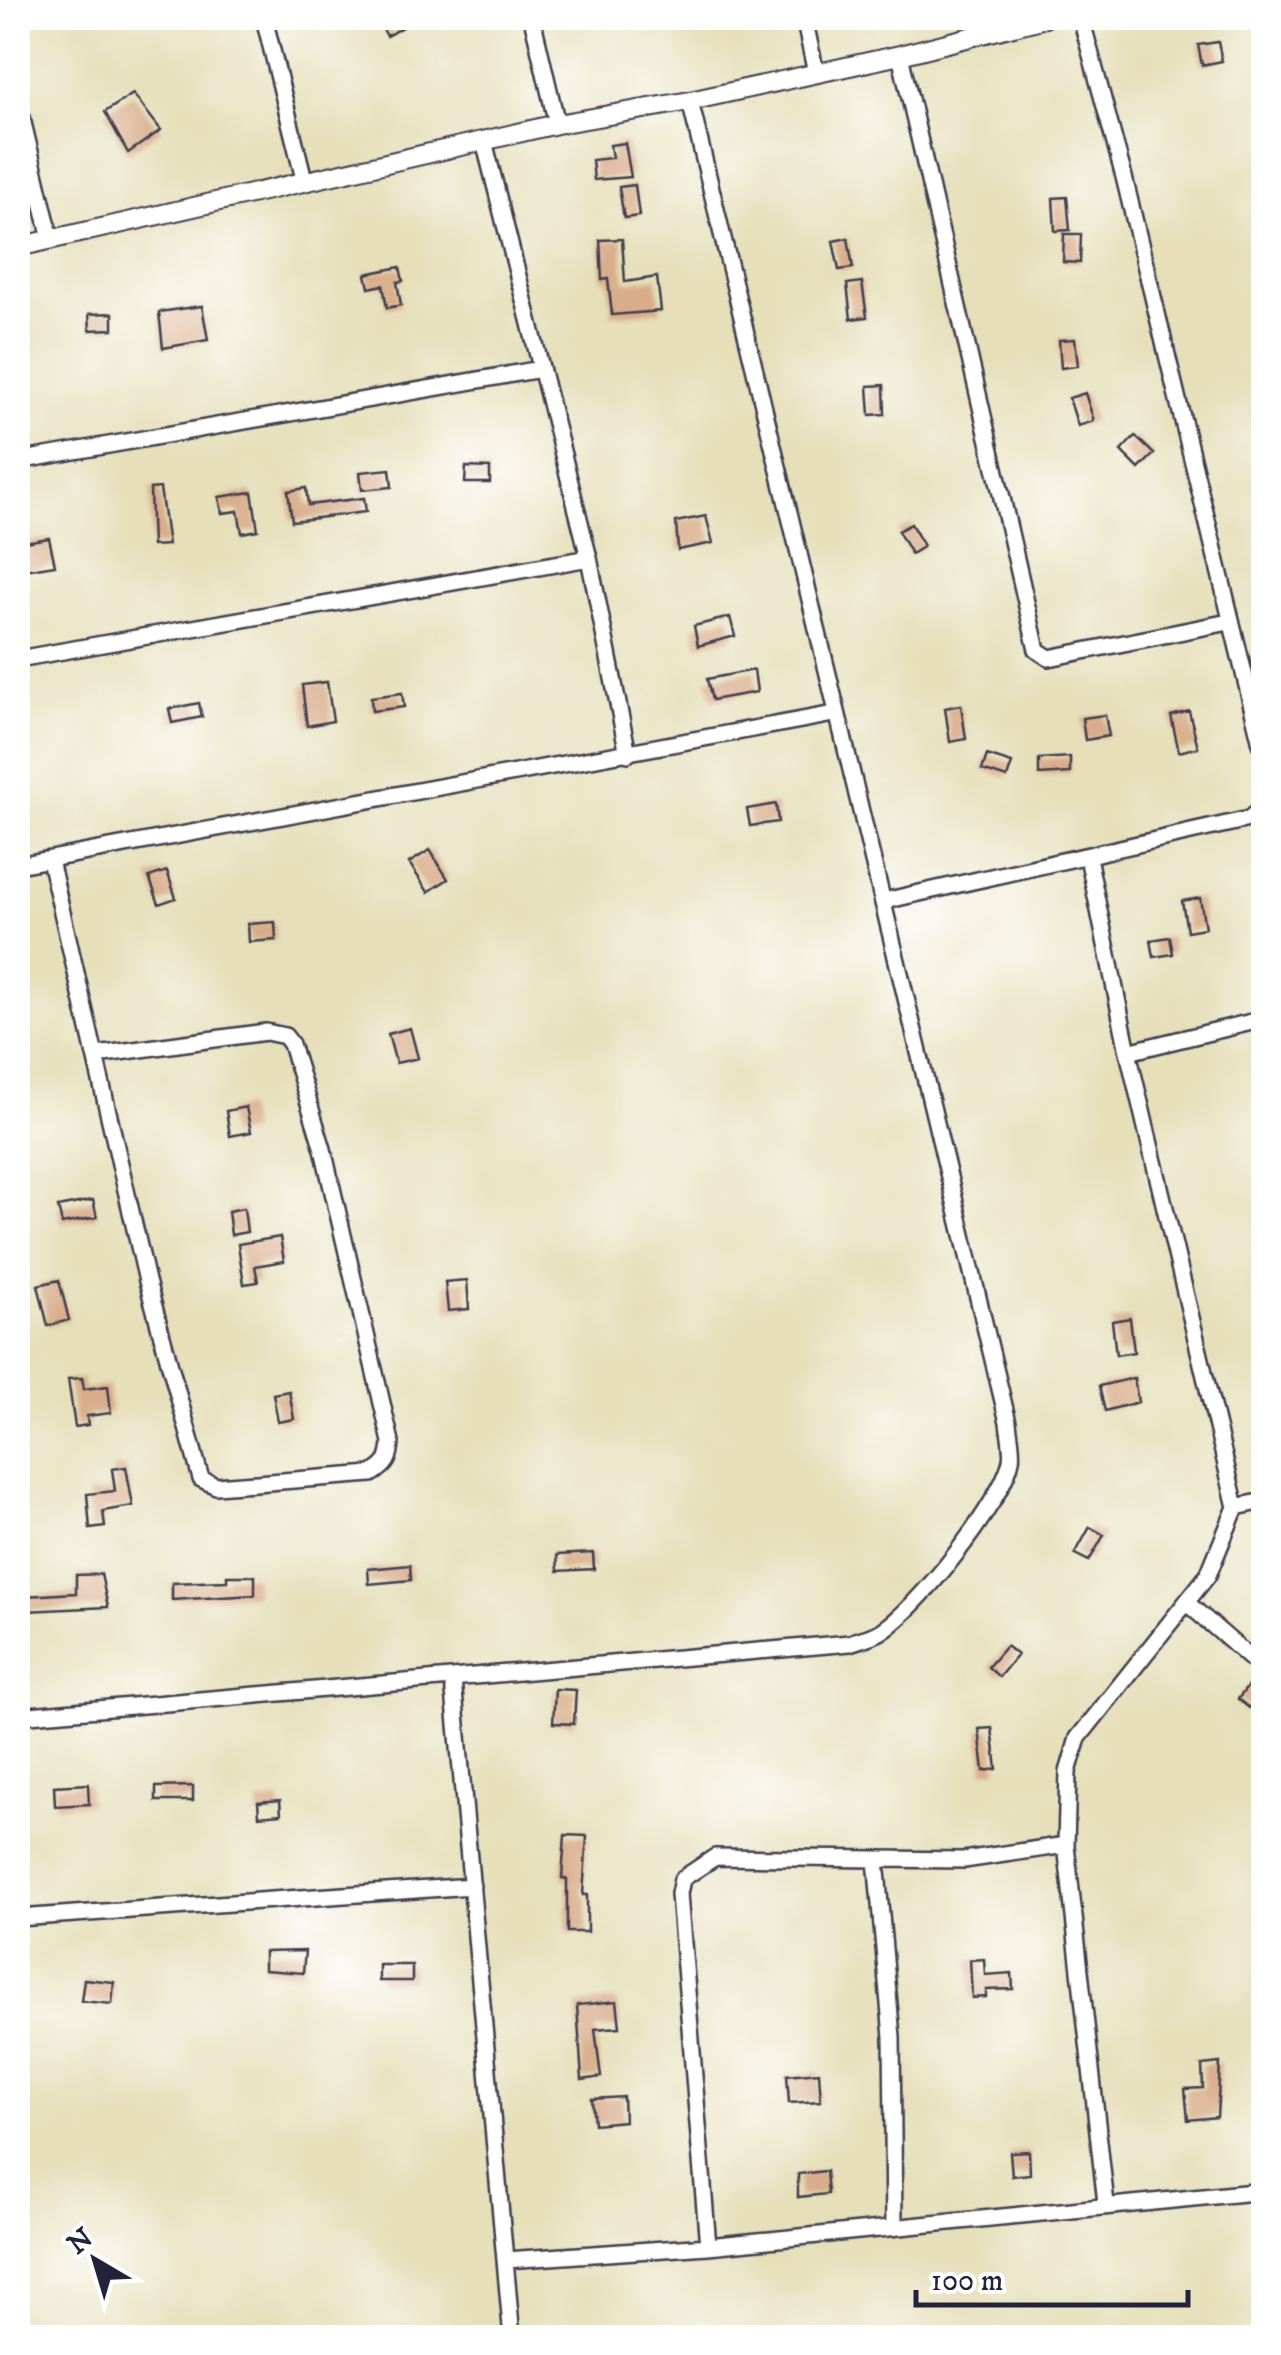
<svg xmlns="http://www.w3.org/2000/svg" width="1281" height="2355" font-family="'IM FELL DW Pica',serif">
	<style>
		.building { fill: #d9ad8b }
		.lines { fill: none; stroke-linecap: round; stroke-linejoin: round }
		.minor-casing { stroke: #3f3e4e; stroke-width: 20 }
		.tertiary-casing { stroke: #3f3e4e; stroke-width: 22 }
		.minor { stroke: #fff; stroke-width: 15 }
		.tertiary { stroke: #fff; stroke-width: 18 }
	</style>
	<rect width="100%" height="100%" fill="#fff"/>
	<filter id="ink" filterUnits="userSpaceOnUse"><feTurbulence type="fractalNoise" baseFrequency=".01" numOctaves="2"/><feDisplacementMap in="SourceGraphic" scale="20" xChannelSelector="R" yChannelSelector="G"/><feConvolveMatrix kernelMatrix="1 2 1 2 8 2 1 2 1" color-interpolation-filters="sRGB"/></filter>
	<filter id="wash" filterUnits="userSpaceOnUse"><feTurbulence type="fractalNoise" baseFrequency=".0048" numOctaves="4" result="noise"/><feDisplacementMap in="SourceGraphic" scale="40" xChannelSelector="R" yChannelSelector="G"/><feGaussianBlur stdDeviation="2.25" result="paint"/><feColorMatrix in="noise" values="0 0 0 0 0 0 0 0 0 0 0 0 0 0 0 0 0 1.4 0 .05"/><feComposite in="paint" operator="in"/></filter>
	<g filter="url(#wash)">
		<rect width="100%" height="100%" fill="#e6dfba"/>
		<g id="blocks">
			<!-- building -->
			<path class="building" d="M387,18H417L387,36L379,22Z
				M1218,42L1222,61L1202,65L1198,45Z
				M133,94L161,130L128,153L105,112Z
				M625,143L631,177L594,180L592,160L612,158L610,145Z
				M635,185L639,216L624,218L619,187Z
				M1067,197L1070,230L1055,231L1053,198Z
				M1064,234H1081L1080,263L1063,262Z
				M848,238L853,268L839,270L833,241Z
				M622,239L625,282L657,277L661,311L612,315L608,279L602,280L600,240Z
				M400,267L403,281L397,282L401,305L387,308L383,285L369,288L366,274Z
				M862,282L867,317L851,319L847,284Z
				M202,306L208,340L163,348L159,312Z
				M113,313V329L90,330L89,314Z
				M1075,339L1078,366L1061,368L1059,340Z
				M884,385L885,414L870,415L868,386Z
				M1085,393L1094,421L1078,426L1069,398Z
				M1135,436L1154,454L1139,469L1121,451Z
				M466,467L490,468V483H465Z
				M390,469L392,487L362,490L360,472Z
				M160,488L168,545L152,546L150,489Z
				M306,488L308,505L364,498L366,512L292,521L288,491Z
				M252,492L258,530L242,533L238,511L222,513L219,497Z
				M706,516L713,543L678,550L676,522Z
				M911,524L924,546L911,554L898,531Z
				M49,538L55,565L18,571V543Z
				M730,617L735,636L698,646L694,626Z
				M754,670L757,692L712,700L707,679Z
				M327,682L333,721L307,726L302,685Z
				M402,693L404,707L372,711L371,697Z
				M199,703L202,717L172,723L169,709Z
				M961,705L966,739L950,742L945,708Z
				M1189,711L1198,747L1179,752L1171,716Z
				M1105,715L1109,736L1085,740L1082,718Z
				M987,755L1012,763L1007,778L982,770Z
				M1070,757V773L1039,775V759Z
				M776,804L778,822L750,826L747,809Z
				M430,850L448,879L428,892L409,863Z
				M167,871L176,898L159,904L149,877Z
				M1200,898L1205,928L1187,931L1182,901Z
				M275,922L276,940L249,942L248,924Z
				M1170,937L1173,954L1154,957L1151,940Z
				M410,1028L418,1058L396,1063L388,1034Z
				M246,1107L251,1132L230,1136L226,1111Z
				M93,1200L97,1217L62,1224L58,1207Z
				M244,1208L247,1232L231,1235L228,1211Z
				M280,1237L284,1261L255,1266L258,1282L244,1284L238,1244Z
				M59,1280L69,1320L48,1326L38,1285Z
				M467,1280L469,1309L448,1311L445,1282Z
				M1130,1318L1134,1352L1116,1355L1112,1321Z
				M82,1378L84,1389L108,1386L111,1413L87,1416L88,1425L75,1427L68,1379Z
				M1134,1378L1138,1402L1105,1411L1099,1386Z
				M289,1391L294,1419L278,1422L273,1394Z
				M126,1467L133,1506L103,1511L105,1527L90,1529L87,1494L115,1491L112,1469Z
				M1090,1527L1104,1535L1089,1561L1075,1554Z
				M593,1553L594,1569L558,1571L557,1555Z
				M410,1565L411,1580L369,1584L368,1569Z
				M101,1574L108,1607L27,1611L26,1596L76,1593V1575Z
				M227,1576H255V1595L172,1600V1583L227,1581Z
				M1006,1646L1017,1655L999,1677L988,1667Z
				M1255,1677L1264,1688L1249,1708L1238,1699Z
				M555,1689L576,1690L574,1724L553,1723Z
				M992,1728L997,1769L984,1771L979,1729Z
				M88,1784L89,1804L55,1806L54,1786Z
				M193,1786V1801H156V1787Z
				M280,1800L281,1814L259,1816L258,1802Z
				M565,1835L587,1836L583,1895H587V1932H567V1879L562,1878Z
				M305,1951L303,1973L264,1970V1952Z
				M984,1959L985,1975L1012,1973L1013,1989L986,1990V1997L972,1998L970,1960Z
				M379,1965H412V1981H379Z
				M84,1979L114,1982L112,2004L81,2001Z
				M617,2001L620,2027L595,2029L601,2077L582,2080L577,2005Z
				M1220,2063L1217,2117L1188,2120L1185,2089L1203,2088L1202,2065Z
				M819,2072L821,2101L789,2103L787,2075Z
				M623,2097L624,2121L594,2124L592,2099Z
				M1029,2151L1030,2174L1012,2176L1010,2152Z
				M826,2171L828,2194L798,2197V2174Z"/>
		</g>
	</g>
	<g filter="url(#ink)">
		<use href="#blocks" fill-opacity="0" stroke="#3f3e4e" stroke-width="2.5"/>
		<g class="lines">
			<defs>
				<path id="minor" d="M264,18L305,183
					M532,18L557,124
					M804,18L816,73
					M1081,18L1124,177L1264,756
					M900,55L1037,650L1049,658L1229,622
					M18,102L51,239
					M484,141L589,558L628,754
					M18,461L541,369
					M18,659L589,558
					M1088,857L1128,1052L1236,1507L1208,1575L1078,1738L1068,1772L1066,1845L1106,2204
					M50,860L147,1281L201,1479L216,1486L372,1474C387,1465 390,1459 391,1442L323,1149L291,1044L285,1036L266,1032L97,1055
					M18,865L834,714
					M884,901L1249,819L1264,806
					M1128,1052L1264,1019
					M1236,1507L1264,1501
					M1187,1603L1264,1670
					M453,1680L512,2338
					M18,1716L850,1643C860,1639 871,1637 880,1632C917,1610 1003,1501 1011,1460C1013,1449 1009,1433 1008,1422L690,101
					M876,1860L892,2037L894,2226
					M18,1918L472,1886
					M708,2246L679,1894L682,1879L715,1857L964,1860L1066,1845
					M506,2260L708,2246L1264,2191"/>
				<path id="tertiary" d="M18,247L557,124L690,101L900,55L1045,18"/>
			</defs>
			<!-- minor casing -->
			<use href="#minor" class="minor-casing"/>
			<!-- tertiary casing -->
			<use href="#tertiary" class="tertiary-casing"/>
			<!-- minor -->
			<use href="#minor" class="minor"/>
			<!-- tertiary -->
			<use href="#tertiary" class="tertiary"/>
		</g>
	</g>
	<!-- margin -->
	<rect width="1281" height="2355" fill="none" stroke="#fff" stroke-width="60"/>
	<!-- north arrow -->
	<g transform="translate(95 2260) rotate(322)" stroke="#ffffff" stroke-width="8" paint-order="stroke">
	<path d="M0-8L18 38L0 25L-18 38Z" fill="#22223b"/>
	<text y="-15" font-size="28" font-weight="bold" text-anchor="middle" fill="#22223b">N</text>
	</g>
	<!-- scale -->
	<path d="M916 2290v15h272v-15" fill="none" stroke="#22223b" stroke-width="5"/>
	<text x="931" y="2290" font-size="30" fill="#22223b" stroke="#ffffff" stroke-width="8" paint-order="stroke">100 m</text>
</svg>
